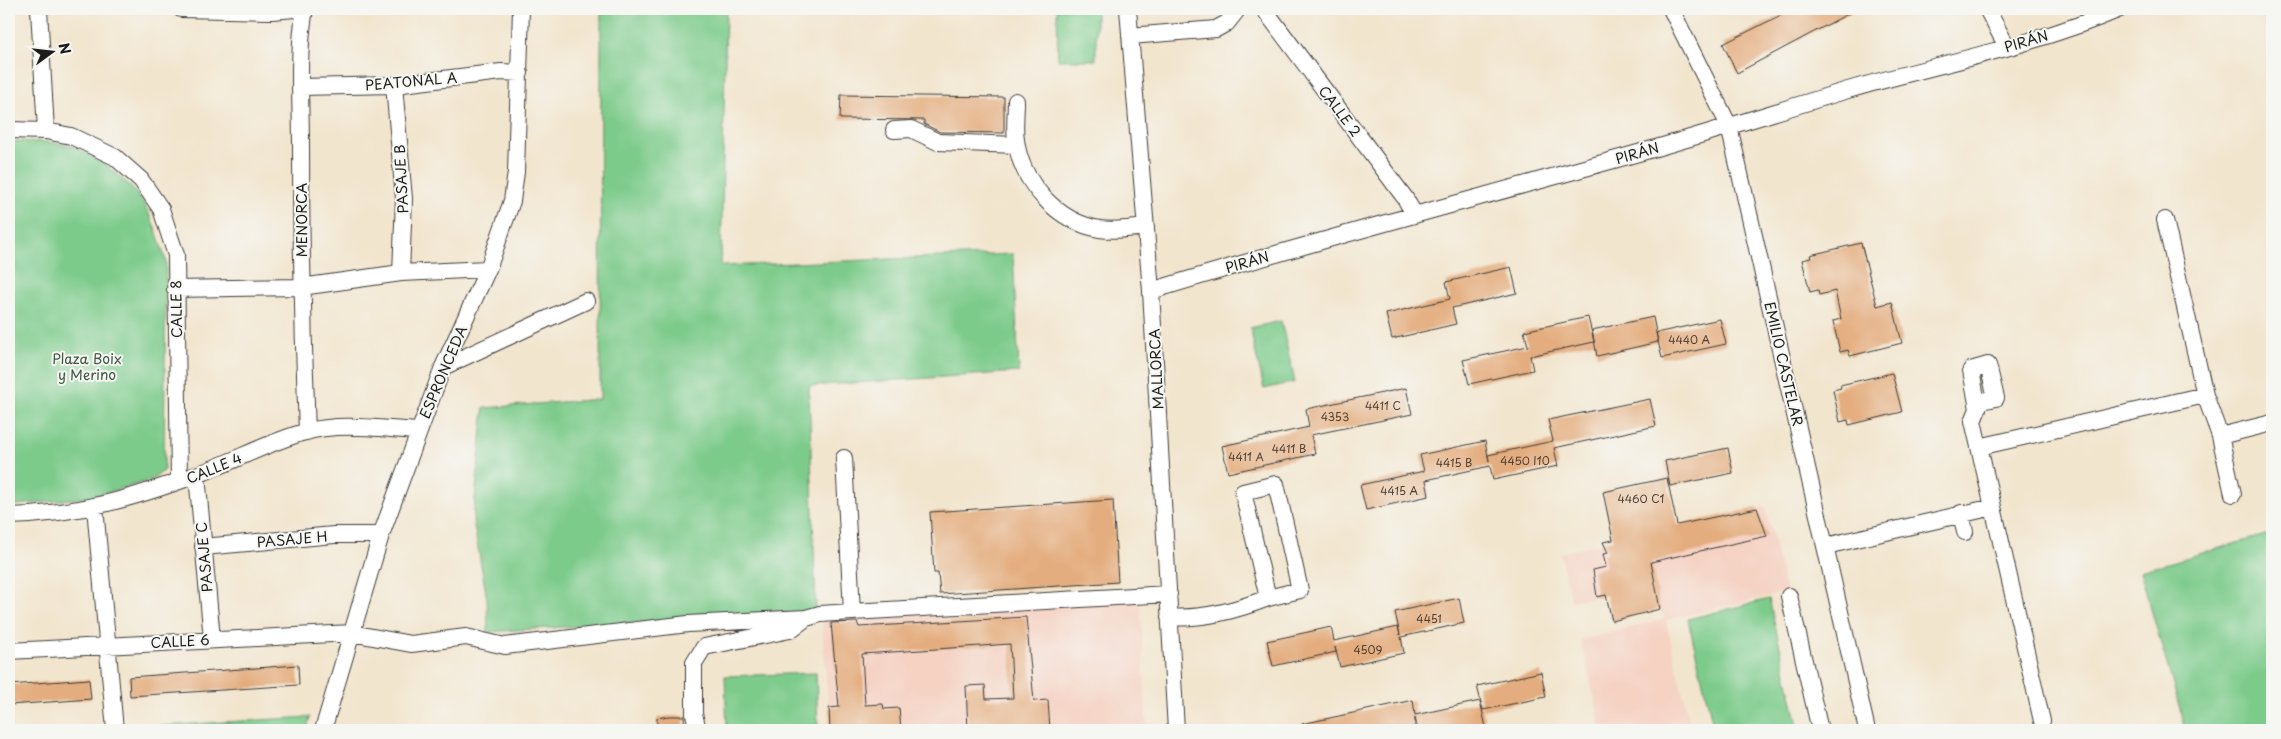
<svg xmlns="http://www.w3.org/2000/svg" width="2281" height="739" font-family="'Playpen Sans',sans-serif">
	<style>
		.built { fill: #f5d2c2 }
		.green { fill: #7dcb8b; stroke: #4c7454 }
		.building { fill: #e4ad7f }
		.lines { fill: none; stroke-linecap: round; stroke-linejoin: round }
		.minor-casing { stroke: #3c3a37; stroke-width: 18 }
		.minor { stroke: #fff; stroke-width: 16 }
		.labels { text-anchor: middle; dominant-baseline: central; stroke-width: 4; stroke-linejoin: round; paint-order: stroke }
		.number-label { font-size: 11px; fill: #4e4035 }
		.street-label { font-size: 14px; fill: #1c1c1c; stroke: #f6f6f2 }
		.park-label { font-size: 14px; fill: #3e5943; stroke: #f6f6f2 }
	</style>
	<rect width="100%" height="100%" fill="#f6f6f2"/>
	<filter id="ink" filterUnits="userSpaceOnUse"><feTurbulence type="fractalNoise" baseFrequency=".02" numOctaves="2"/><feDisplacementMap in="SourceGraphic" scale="10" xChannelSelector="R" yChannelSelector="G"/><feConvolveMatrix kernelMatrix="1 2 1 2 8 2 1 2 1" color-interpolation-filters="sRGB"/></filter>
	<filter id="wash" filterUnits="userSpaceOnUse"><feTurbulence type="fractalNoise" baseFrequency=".0096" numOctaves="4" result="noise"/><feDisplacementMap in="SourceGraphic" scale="20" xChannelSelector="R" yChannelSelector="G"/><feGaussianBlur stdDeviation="1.12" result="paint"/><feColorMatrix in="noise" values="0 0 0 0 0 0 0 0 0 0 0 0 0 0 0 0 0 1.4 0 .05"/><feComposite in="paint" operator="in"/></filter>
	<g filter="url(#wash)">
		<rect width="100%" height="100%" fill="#f2e5ce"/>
		<!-- built -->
		<path class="built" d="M1765,506L1786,592L1666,620L1691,730H1602L1581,640L1665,619L1660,609L1612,621L1606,595L1571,601L1560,553Z
			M1140,600L1147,730H830L822,621Z"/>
		<!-- green -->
		<path class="green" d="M601,9H726L721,266L1013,254L1019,372L809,386L816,611L488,632L487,599L473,520L484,408L600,399Z
			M1057,9H1096V60H1058Z
			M9,141L48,142L72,146L104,163L130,186L144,203L155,227L166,261L164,470L152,480L90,497L9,506Z
			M1281,321L1295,382L1264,389L1250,328Z
			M2272,533V730H2186L2140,571Z
			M1769,599L1798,725L1775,730H1714L1688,619Z
			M816,673L818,730H727L725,676Z
			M310,717L307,730H125L124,728Z"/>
		<g id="blocks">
			<!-- building -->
			<path class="building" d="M1793,9H1857L1737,73L1723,44Z
				M841,95L1004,97V133L940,132L924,124V120L840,119Z
				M1861,243L1877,306L1892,302L1902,343L1850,356L1848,350L1840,352L1833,321L1841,319L1835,291L1819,295L1818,290L1810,292L1802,260L1811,258L1810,255Z
				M1511,267L1517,293L1452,308L1456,324L1392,339L1386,314L1450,299L1446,282Z
				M1588,317L1594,342L1530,356L1533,370L1469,384L1463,360L1528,346L1524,331Z
				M1653,317L1658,342L1597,356L1592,330Z
				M1720,319L1726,344L1662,358L1656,333Z
				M1892,373L1902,412L1849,425L1848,420L1840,422L1833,390L1841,388L1840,385Z
				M1406,388L1412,414L1311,435L1315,454L1228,473L1222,446L1309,427L1306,409Z
				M1650,399L1656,426L1554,448L1558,466L1493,480L1490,466L1426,480L1429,496L1366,510L1360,485L1424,471L1420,455L1485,441L1489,461L1488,455L1553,441L1548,420Z
				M1728,448L1733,473L1670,486L1665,461Z
				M1667,478L1677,525L1757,508L1767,536L1651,562L1660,609L1612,621L1606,595L1597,597L1593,570L1606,567L1603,554L1608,553L1603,542L1613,540L1603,492Z
				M1113,500L1118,582L940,594L938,573H934L930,512Z
				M1459,598L1464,623L1401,637L1404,653L1340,667L1335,647L1336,652L1273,666L1267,641L1331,627L1334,641L1398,627L1400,635L1395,612Z
				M1026,617L1034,701L1048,700L1050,730H968L966,686L985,685L986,699L1013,698L1010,644L862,654L865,705L883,704L884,709L899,708L901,729L830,730L829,708L839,707L831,623L857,622L859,627Z
				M298,665L299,685L130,696L129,677Z
				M1541,672L1546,697L1483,710L1477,686Z
				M89,679L91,699L9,705V685Z
				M1413,700L1415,715L1480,701L1486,727L1473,730H1418L1415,718V727L1402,730H1303L1302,724Z
				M669,716H684L685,730H657V718Z"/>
		</g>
	</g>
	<g filter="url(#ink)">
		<use href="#blocks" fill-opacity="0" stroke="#3c3a37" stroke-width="1"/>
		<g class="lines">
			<defs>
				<path id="minor" d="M39,9L46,131
					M181,9L272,11L294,9
					M305,9C297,51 301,102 301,146C301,241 303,336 307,432
					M1128,9L1151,291L1176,730
					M1264,9L1405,198L1414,214
					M1671,9L1729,126L1867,730
					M1987,9L2007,47
					M1130,36L1216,29L1227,23L1238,9
					M394,85L404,199L401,273
					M301,87L394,85L501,72L520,73
					M1016,101C1016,114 1014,127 1016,140C1021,182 1057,222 1100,229C1115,231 1130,229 1146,227
					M9,130L46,131L71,136L115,157L141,180L161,209L176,255L179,481
					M894,130L911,129L938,142L1017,145
					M2165,220L2205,395L2220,436L2233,494
					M175,289L301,287L401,273L488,269
					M1151,291C1316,240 1483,197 1649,150C1716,131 1781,110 1848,90C1938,64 2033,46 2120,9
					M443,367L586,301
					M2220,436L2272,423
					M1979,447L2205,395
					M844,458L852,612
					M197,475L212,639
					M95,507L115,730
					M1993,507L2042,721
					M1961,513L1965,532
					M9,516C79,514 131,499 196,475C233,462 268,442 305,432C341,422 382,429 418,431
					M1826,546L1993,507L1973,421L1978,409L1971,370L1988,365L1996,398L1977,402
					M203,547L334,535H381
					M1789,596L1820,730
					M1169,617C1202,620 1237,610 1268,598L1243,492L1276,484L1300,590L1268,598
					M9,651L351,633L411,644L466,637L505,646L688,624L806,618L820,614L852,612L1169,594
					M323,730L381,535L443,367L488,269L512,201L516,172L521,9
					M698,730L694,714V663L704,647L790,630L806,618"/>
			</defs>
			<!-- minor casing -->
			<use href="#minor" class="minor-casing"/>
			<!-- minor -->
			<use href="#minor" class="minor"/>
		</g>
	</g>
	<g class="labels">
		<!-- number labels -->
		<g class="number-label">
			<text x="1689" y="339">4440 A</text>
			<text x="1383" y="405">4411 C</text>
			<text x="1335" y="416">4353</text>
			<text x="1289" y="448">4411 B</text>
			<text x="1246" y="456">4411 A</text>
			<text x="1525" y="460">4450 I10</text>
			<text x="1454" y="462">4415 B</text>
			<text x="1399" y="490">4415 A</text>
			<text x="1641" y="498">4460 C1</text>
			<text x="1429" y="618">4451</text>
			<text x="1368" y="649">4509</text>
		</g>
		<!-- street labels -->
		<g class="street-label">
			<text transform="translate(2026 41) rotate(-17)">PIRÁN</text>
			<text transform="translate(411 81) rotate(-5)">PEATONAL A</text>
			<text transform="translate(1340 111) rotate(53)">CALLE 2</text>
			<text transform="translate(1637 153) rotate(-16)">PIRÁN</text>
			<text transform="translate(401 179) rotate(-93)">PASAJE B</text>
			<text transform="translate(301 220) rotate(-90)">MENORCA</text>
			<text transform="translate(1247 262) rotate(-16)">PIRÁN</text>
			<text transform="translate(176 309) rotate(-91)">CALLE 8</text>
			<text transform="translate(1784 364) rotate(77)">EMILIO CASTELAR</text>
			<text transform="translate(1156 369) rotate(-93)">MALLORCA</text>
			<text transform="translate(443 372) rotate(-67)">ESPRONCEDA</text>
			<text transform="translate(214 468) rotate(-22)">CALLE 4</text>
			<text transform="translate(292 539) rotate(-5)">PASAJE H</text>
			<text transform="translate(204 557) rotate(-95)">PASAJE C</text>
			<text transform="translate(180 641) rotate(-3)">CALLE 6</text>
		</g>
		<!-- park labels -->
		<g class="park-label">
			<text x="87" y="358">Plaza Boix<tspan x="87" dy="16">y Merino</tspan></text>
		</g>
	</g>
	<!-- margin -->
	<rect width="2281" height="739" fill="none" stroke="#f6f6f2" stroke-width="30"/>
	<!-- north arrow -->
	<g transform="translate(52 52) rotate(75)" stroke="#f6f6f2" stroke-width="4" paint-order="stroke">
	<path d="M0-4L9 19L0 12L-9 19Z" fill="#1c1c1c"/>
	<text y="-8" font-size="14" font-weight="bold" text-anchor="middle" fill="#1c1c1c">N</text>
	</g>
</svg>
